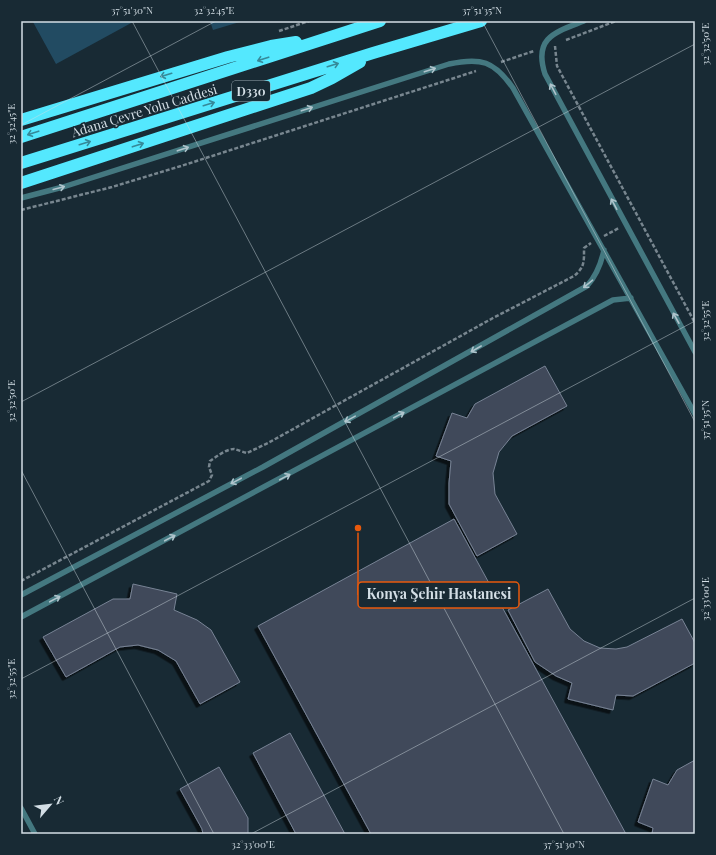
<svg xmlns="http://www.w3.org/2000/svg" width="716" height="855" font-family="'Playfair Display',serif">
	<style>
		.green { fill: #224b62 }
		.building { fill: #40495a; stroke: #788395; filter: url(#shadow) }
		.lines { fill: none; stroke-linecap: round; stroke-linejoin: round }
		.path { stroke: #78868f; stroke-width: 2.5; stroke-dasharray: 4 2; stroke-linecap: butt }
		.lane { stroke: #447880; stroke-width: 5.5 }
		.highway { stroke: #54e8fe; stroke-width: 12 }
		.oneway { stroke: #368999 }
		.oneway2 { stroke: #afc4cc }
		.ticks { fill: none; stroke: #d3dee5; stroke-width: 1; stroke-opacity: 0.45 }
		.labels { text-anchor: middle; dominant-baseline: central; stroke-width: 3; stroke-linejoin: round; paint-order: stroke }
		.shield { fill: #182a34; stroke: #9ba8b0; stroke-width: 1 }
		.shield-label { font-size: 12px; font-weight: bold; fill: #d3dee5 }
		.street-label { font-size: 13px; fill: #d3dee5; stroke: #182a34 }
		.leader { fill: none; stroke: #e8590c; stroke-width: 1.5 }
		.callout-dot { fill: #e8590c; stroke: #182a34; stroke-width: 1.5 }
		.callout { fill: #182a34; stroke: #e8590c; stroke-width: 1.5 }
		.callout-label { font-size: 14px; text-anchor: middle; font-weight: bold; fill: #d3dee5 }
		.neatline { fill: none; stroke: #d3dee5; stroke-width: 1.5 }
		.ticks-label { font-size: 10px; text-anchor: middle; fill: #d3dee5 }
	</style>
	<defs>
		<filter id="shadow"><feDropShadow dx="-3.5" dy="3.5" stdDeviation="0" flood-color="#0009"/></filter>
	</defs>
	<rect width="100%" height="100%" fill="#182a34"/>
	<!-- green -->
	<path class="green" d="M35,21H133V22L56,64L33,22Z
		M210,21H243L213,30Z"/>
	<!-- building -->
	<path class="building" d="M545,366L567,406L512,436L499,452L493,473L495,494L517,534L477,556L449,504V483L451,461L436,456L452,413L467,418L475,404Z
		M454,519L626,834H371L258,626Z
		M133,584L177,594L174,610L197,620L211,630L240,682L200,704L176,661L158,650L138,645L120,647L66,677L43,637L113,599H130Z
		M548,589L570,629L584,641L600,648L616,649L627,647L682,619L695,643V663L633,696L616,695L613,710L568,699L572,683L556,676L535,662L508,610Z
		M290,733L345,834H296L253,753Z
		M695,760V834H652L653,828L638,822L653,779L668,785L677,770Z
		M219,767L248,818V834H203L202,829L180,789Z"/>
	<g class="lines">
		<!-- path -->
		<path class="path" d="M279,31L309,21
			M566,40L616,21
			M555,46L557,66L695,323
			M501,62L534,51
			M21,210L112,187L181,166L476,71
			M604,236L619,228
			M21,581L209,481L212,475L209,467L210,461C216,457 226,449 234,449C238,450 243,452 247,453L268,443L493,318L574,276C585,267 584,261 584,248L591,243"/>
		<!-- lane -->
		<path class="lane" d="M584,21C556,32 533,37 545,74L695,352
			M21,198L63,187L449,64C481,57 494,61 513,88L695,414
			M21,595L263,467L587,286C597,275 601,264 604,250
			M21,617L613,300L631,298
			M21,808L35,834"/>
		<!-- highway -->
		<path class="highway" d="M21,120L228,57L271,46L296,42
			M21,137L380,21
			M21,163L373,53L481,21
			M21,183L311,88L332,78L360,62"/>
	</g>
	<!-- one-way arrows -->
	<defs><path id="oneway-shaft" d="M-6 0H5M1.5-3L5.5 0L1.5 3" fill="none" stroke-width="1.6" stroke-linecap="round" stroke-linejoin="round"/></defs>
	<g class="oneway">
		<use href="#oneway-shaft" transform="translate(263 59) rotate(162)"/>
		<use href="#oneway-shaft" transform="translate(333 65) rotate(-17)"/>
		<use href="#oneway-shaft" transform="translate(166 75) rotate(163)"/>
		<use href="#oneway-shaft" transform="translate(209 104) rotate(-17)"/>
		<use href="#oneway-shaft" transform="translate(33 133) rotate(162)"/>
		<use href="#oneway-shaft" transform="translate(85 143) rotate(-17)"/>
		<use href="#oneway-shaft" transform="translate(138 145) rotate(-18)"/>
	</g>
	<g class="oneway2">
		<use href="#oneway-shaft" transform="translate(430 70) rotate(-18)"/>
		<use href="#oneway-shaft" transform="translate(553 89) rotate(-118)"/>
		<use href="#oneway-shaft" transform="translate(307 109) rotate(-18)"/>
		<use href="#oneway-shaft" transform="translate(183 149) rotate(-18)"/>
		<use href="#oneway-shaft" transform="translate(59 188) rotate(-15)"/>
		<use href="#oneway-shaft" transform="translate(614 204) rotate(-118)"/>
		<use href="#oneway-shaft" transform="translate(588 284) rotate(140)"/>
		<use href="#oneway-shaft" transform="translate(676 318) rotate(-119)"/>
		<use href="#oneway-shaft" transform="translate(476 349) rotate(150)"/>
		<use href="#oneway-shaft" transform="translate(399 415) rotate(-28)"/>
		<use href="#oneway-shaft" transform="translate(350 419) rotate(151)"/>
		<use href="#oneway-shaft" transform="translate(285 477) rotate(-28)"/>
		<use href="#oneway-shaft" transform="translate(236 481) rotate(152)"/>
		<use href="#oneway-shaft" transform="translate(170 538) rotate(-28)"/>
		<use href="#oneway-shaft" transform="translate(55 599) rotate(-28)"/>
	</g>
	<!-- ticks -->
	<path class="ticks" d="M132,21L564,834M482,21L695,422M21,125L216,21M21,402L695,44M21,470L214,834M21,679L695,321M251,834L695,598"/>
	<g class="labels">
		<!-- shield labels -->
		<rect class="shield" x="232" y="81" width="38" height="20" rx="3"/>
		<g class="shield-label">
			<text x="251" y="91">D330</text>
		</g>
		<!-- street labels -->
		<g class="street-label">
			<text transform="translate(144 110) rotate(-17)">Adana Çevre Yolu Caddesi</text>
		</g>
	</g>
	<!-- callouts -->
	<path class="leader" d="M358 528L358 595"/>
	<circle class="callout-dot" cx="358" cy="528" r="4"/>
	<rect class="callout" x="358" y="582" width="161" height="26" rx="4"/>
	<g class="callout-label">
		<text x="439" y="599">Konya Şehir Hastanesi</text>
	</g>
	<!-- border -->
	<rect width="716" height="855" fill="none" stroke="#182a34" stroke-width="44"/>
	<!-- north arrow -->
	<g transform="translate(50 805) rotate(62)" stroke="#182a34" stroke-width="3" paint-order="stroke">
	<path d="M0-3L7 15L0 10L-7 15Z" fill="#d3dee5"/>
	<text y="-6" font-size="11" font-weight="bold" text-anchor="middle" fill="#d3dee5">N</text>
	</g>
	<rect x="22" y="22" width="672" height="811" class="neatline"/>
	<g class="ticks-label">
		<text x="132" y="14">37°51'30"N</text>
		<text x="214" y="14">32°32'45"E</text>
		<text x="482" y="14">37°51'35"N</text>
		<text transform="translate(705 44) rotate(-90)" y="4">32°32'50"E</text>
		<text transform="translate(11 124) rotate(-90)" y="4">32°32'45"E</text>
		<text transform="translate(705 321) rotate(-90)" y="4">32°32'55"E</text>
		<text transform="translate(11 401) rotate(-90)" y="4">32°32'50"E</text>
		<text transform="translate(705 420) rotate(-90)" y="4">37°51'35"N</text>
		<text transform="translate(705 599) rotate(-90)" y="4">32°33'00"E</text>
		<text transform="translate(11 679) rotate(-90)" y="4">32°32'55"E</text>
		<text x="253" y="848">32°33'00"E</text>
		<text x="564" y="848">37°51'30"N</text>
	</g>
</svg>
